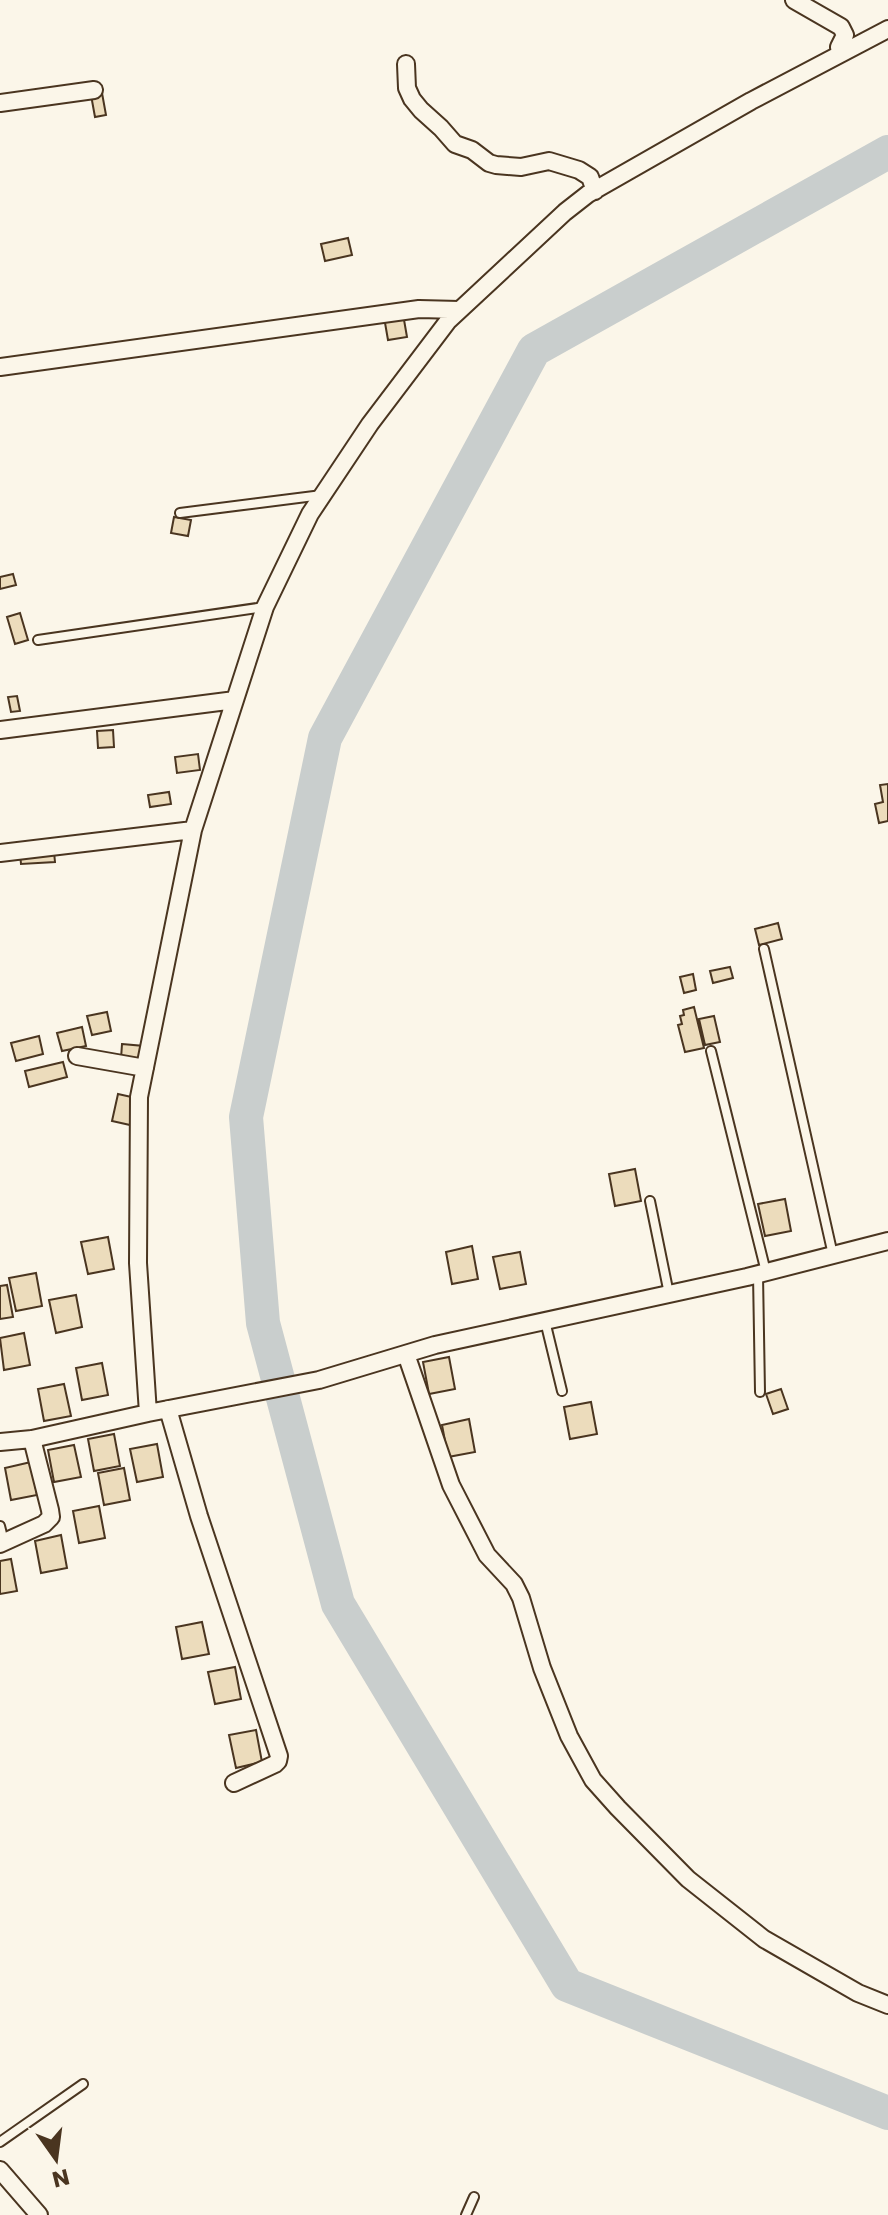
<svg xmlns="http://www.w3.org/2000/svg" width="888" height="2215" font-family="Poppins,sans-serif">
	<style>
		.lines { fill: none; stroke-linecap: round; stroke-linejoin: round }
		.river { stroke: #c9cecd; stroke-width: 34 }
		.building { fill: #ecdcbc; stroke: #4a3520; stroke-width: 2 }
		.service-casing { stroke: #4a3520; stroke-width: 12 }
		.minor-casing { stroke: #4a3520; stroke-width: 20 }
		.service { stroke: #fbf6e9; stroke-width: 8 }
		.minor { stroke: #fbf6e9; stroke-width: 16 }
	</style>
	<rect width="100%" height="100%" fill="#fbf6e9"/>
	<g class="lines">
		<!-- river -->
		<path class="river" d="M888,152L534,350L325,738L246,1117L263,1323L338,1604L567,1985L888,2113"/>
	</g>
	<!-- building -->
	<path class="building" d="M102,93L106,115L95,117L91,95Z
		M348,238L352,255L325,261L321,244Z
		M403,314L407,337L388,340L384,317Z
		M174,517L191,520L188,536L171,533Z
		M13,574L16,585L0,589V577Z
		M20,613L28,640L15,644L7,617Z
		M17,696L20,711L11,712L8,697Z
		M113,730L114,747L98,748L97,731Z
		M198,754L200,770L177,773L175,757Z
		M888,784V821L879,823L875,804L883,802L880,785Z
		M169,792L171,804L150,807L148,795Z
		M54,852L55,862L21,864L20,853Z
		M778,923L782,939L759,945L755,929Z
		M730,967L733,978L713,983L710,971Z
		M693,974L696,990L684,993L680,977Z
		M694,1007L704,1048L685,1052L678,1025L682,1024L680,1016L684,1015L683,1010Z
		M107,1012L111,1031L92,1035L87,1016Z
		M714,1016L720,1042L705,1045L699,1019Z
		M82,1027L86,1046L62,1051L57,1033Z
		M39,1036L43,1054L16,1061L11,1043Z
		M122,1044L144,1046L143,1062L121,1059Z
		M63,1062L67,1077L29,1087L25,1071Z
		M118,1094L136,1098L130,1125L112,1121Z
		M635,1169L641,1201L615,1206L609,1174Z
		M785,1199L791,1231L765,1236L758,1204Z
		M108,1237L114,1269L88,1274L81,1242Z
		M472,1246L478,1279L452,1284L446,1252Z
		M520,1252L526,1284L500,1289L493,1257Z
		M36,1273L42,1306L16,1311L9,1278Z
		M7,1285L13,1317L0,1319V1286Z
		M76,1295L82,1327L56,1333L49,1300Z
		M24,1333L30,1365L4,1370L0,1338Z
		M449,1357L455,1389L429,1394L423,1362Z
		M102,1363L108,1395L82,1400L76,1368Z
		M64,1384L71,1416L44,1421L38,1389Z
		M781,1389L788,1409L773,1414L766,1394Z
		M591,1402L597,1434L570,1439L564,1407Z
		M469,1419L475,1452L448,1457L442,1425Z
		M114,1434L120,1466L94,1471L88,1439Z
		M157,1444L163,1477L137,1482L130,1449Z
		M74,1445L81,1477L54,1482L48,1450Z
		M31,1462L37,1495L11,1500L5,1468Z
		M124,1468L130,1500L104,1505L98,1473Z
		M99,1506L105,1538L79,1543L73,1511Z
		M61,1535L67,1568L41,1573L35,1541Z
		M11,1559L17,1591L0,1594V1561Z
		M202,1622L209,1654L182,1659L176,1627Z
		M235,1667L241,1699L215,1704L208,1672Z
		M256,1730L262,1762L236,1768L229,1735Z"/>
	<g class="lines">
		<defs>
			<path id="service" d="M180,513L322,495
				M38,640L264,607
				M764,949L833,1255
				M711,1051L766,1272
				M650,1201L669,1294
				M758,1275L760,1392
				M545,1321L562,1391
				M0,1526L4,1542
				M0,2142L83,2084
				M466,2215L474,2197"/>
			<path id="minor" d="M794,0L841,27L845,35L839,47L840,54
				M406,64L407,88L412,99L421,110L441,128L455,144L472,150L489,163L496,165L521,167L549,161L579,170L590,177L595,191
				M0,103L94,90
				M0,367L419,309L459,310
				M0,730L235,700
				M0,853L193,830
				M77,1056L145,1068
				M406,1354L451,1485L487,1555L514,1584L521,1598L542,1668L569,1736L593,1780L618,1808L688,1879L764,1939L858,1993L888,2005
				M168,1409L199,1516L279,1756L278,1761L275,1764L234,1783
				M148,1413L138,1263L139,1097L193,830L265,607L310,514L370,424L448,321L565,212L588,194L751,101L888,29
				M0,1442L32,1439L148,1413L319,1380L435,1345L747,1277L888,1241
				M0,1544L44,1524L51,1517L50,1510L32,1439
				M0,2170L39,2215"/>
		</defs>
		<!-- service casing -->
		<use href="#service" class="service-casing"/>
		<!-- minor casing -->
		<use href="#minor" class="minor-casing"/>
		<!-- service -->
		<use href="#service" class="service"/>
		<!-- minor -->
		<use href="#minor" class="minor"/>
	</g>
	<!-- north arrow -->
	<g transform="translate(56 2159) rotate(166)" stroke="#fbf6e9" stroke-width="6" paint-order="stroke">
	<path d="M0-6L14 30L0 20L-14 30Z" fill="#4a3520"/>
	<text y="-12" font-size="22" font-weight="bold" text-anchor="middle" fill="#4a3520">N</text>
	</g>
</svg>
